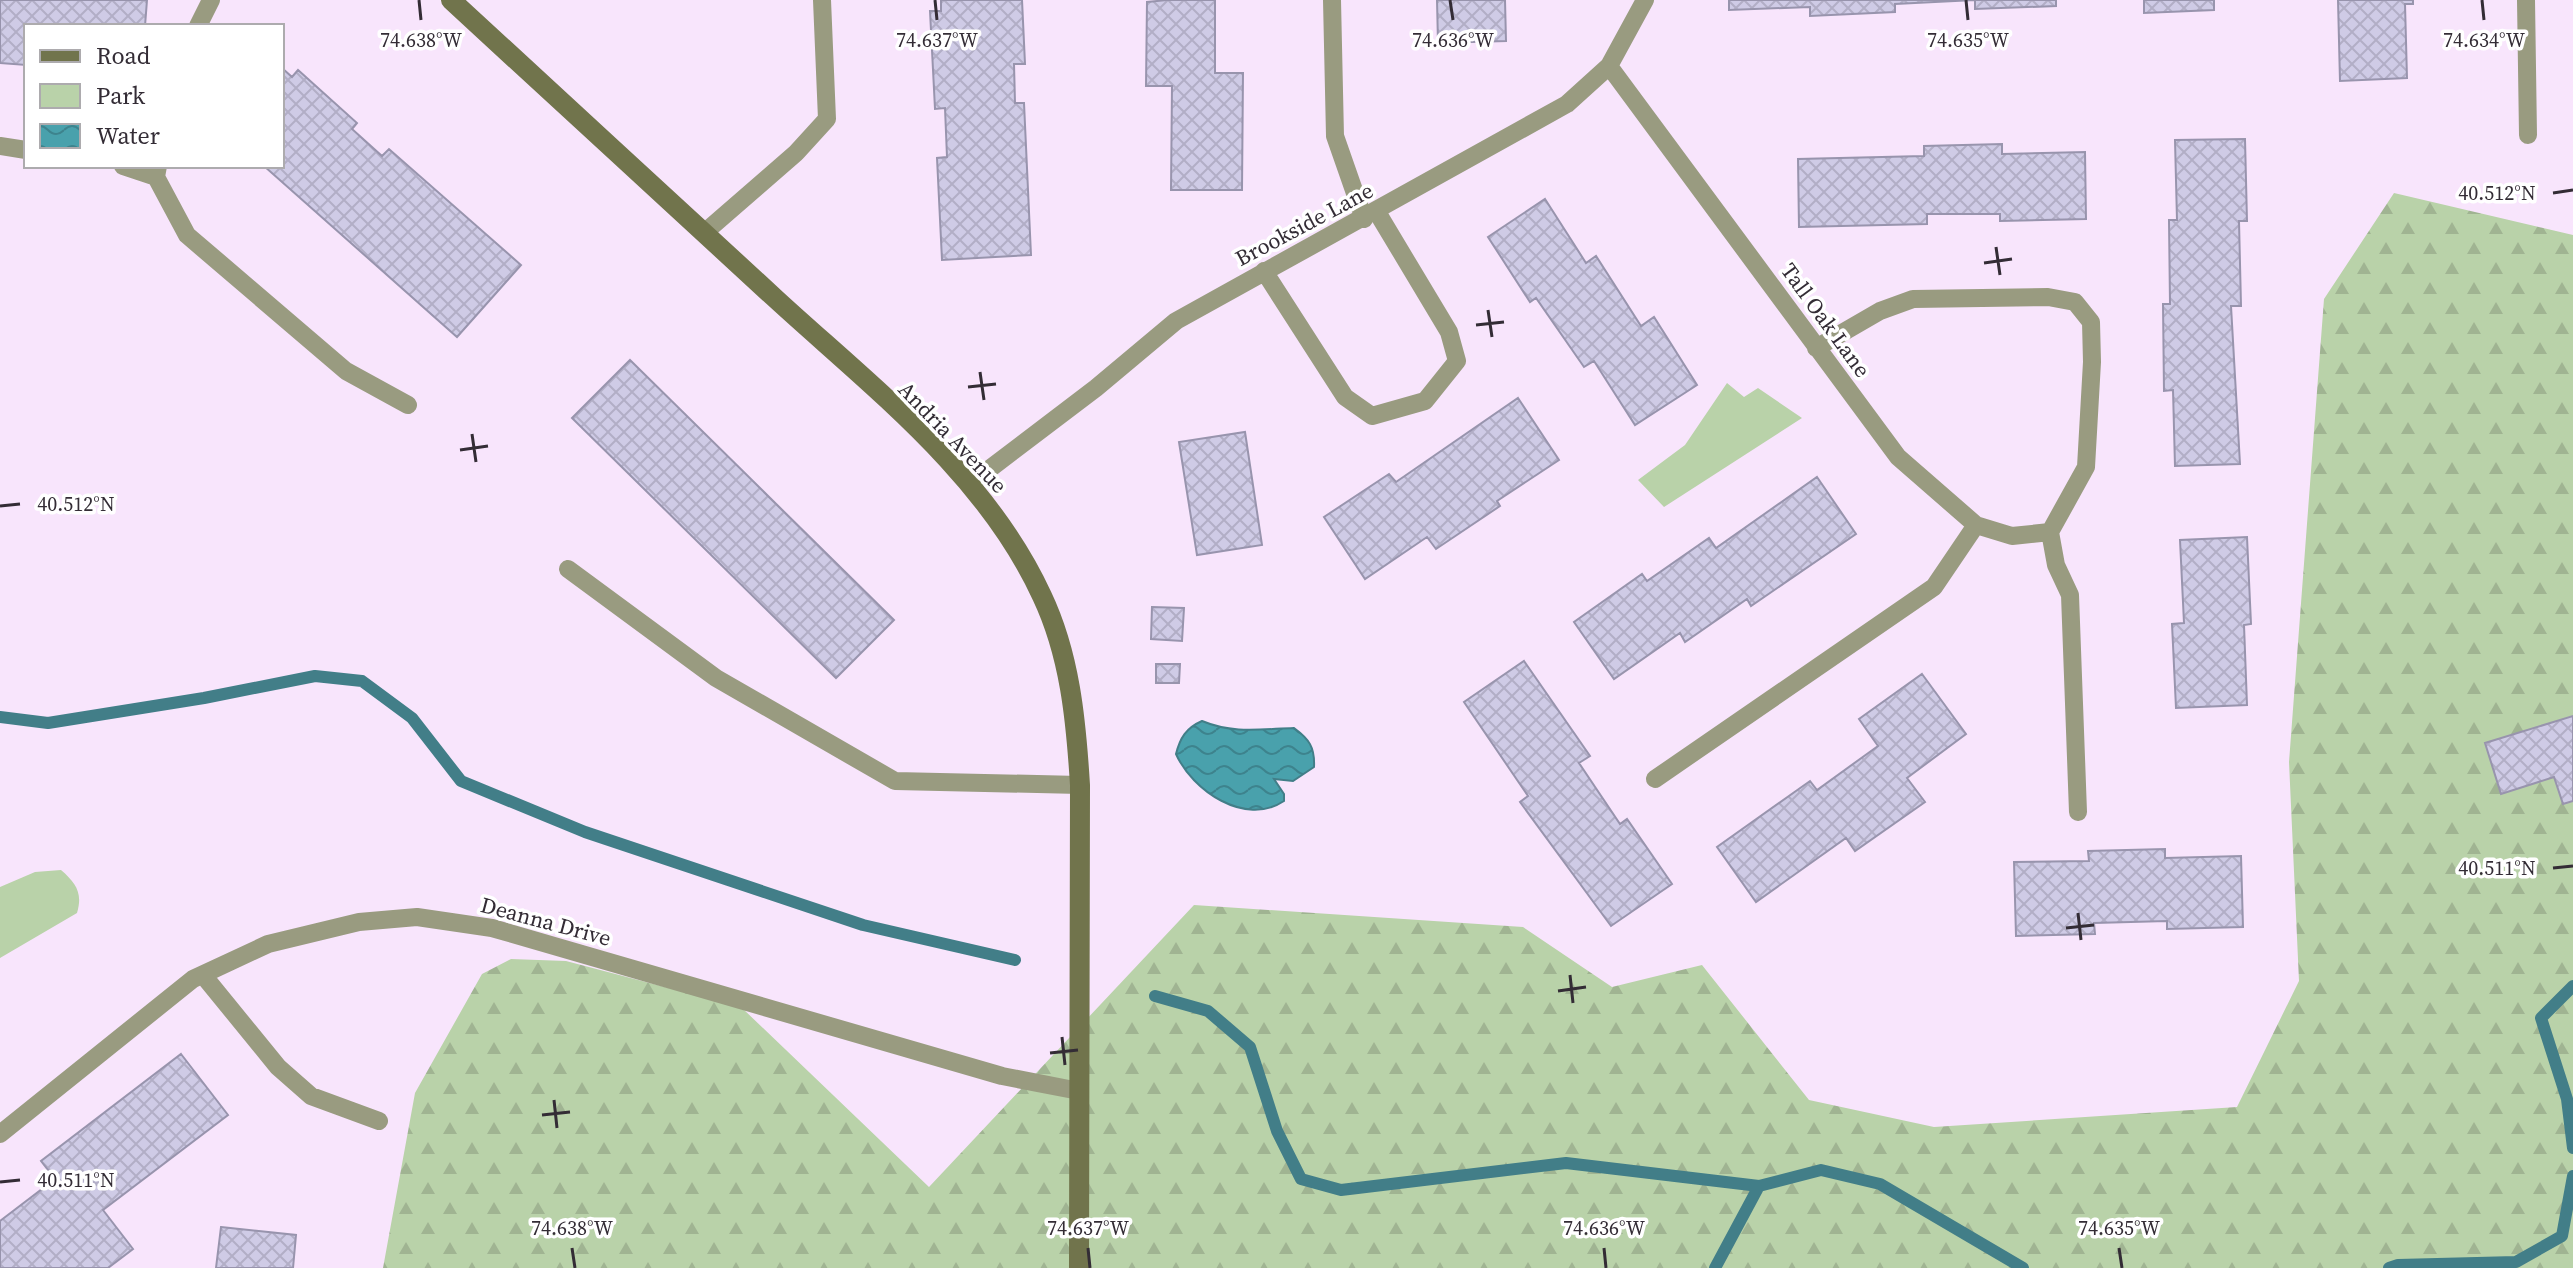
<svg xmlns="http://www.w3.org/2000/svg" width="2573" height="1268" font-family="'Source Serif 4',serif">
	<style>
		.green { fill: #b9d2a9 }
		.forest { fill: url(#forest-firs) }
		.water { fill: url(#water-waves); stroke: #427e88; stroke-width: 2 }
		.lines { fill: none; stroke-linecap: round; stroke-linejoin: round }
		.stream { stroke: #427e88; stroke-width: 12 }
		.building { fill: url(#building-cross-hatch); stroke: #9894ad; stroke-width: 2 }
		.lane { stroke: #999b80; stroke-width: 18 }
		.secondary { stroke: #71744c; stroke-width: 20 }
		.ticks { fill: none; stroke: #332c35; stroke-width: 3 }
		.labels { text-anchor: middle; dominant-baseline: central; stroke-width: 7; stroke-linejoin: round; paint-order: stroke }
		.street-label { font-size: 22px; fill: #332c35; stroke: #fff }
		.ticks-label { font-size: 20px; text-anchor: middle; fill: #332c35; stroke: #fff; stroke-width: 7; stroke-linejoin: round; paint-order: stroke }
	</style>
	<defs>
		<pattern id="forest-firs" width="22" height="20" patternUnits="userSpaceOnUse" patternTransform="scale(2)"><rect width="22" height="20" fill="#b9d2a9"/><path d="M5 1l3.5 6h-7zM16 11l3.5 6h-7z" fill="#a0b492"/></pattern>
		<pattern id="water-waves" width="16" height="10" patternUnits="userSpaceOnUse" patternTransform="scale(2)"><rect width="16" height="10" fill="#49a1ac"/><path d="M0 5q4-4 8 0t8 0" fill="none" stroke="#3d838d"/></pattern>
		<pattern id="building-cross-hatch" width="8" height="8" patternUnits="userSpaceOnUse" patternTransform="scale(2)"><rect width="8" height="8" fill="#cfcbe6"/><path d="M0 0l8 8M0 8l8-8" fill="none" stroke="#b2aec6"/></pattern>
	</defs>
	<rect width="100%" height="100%" fill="#f8e5fc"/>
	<!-- green -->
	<path class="green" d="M1727,383L1744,397L1758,388L1802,418L1664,507L1638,480L1685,445Z
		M61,870C76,883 83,893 77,913L0,958V887L35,872Z"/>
	<!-- forest -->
	<path class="forest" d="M2394,193L2573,235V1268H383L415,1093L482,974L511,959L566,961L741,1007L929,1187L1194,905L1523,927L1612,987L1702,965L1809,1100L1934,1127L2237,1107L2299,981L2289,762L2324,299Z"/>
	<!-- water -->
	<path class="water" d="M1202,721C1233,734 1261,729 1294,728C1309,739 1315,747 1314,767L1293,781L1274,779L1284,794V801C1245,827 1192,790 1176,754C1180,738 1186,728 1202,721Z"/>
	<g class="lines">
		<!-- stream -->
		<path class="stream" d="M0,717L48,723L204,698L315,676L362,681L412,718L461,781L585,832L863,925L1015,960
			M2573,986L2541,1018L2567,1099L2573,1148
			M1155,996L1208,1011L1250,1047L1277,1131L1301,1179L1341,1190L1566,1163L1759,1186L1821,1170L1880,1184L2023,1268
			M1715,1268L1759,1186
			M2389,1268L2398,1265L2516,1262L2562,1236L2573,1176"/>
	</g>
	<!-- building -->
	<path class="building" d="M0,0H147L145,26H26V65L0,63Z
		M941,0H1022L1025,64H1014L1015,103H1024L1031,255L942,260L937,158L947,157L945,108L935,109L930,11H941Z
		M1167,0H1215V73H1243L1242,190H1171L1172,86H1146L1147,2Z
		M1437,0H1505L1506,41L1438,43Z
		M1729,0H2056V6L1975,9V0L1895,4V12L1810,16V7L1729,10Z
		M2144,0H2214V10L2144,13Z
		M2338,0H2413V4H2405L2407,78L2340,81Z
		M282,68L292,77L298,70L357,123L352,129L382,156L389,149L521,265L457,337L264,166H282Z
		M2245,139L2247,221H2239L2241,306H2231L2240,464L2175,466L2173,390L2164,391L2163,304H2170L2169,220H2177L2175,140Z
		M2002,144V154L2085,152L2086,219L2000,221V214H1927V224L1799,227L1798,159L1924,156V146Z
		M1545,199L1586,263L1596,256L1641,326L1654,317L1697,385L1635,425L1594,361L1584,367L1536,298L1530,302L1488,237Z
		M630,360L894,620L836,678L572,418Z
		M1518,398L1559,460L1497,501L1500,506L1436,549L1427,537L1365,579L1324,517L1389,474L1396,482Z
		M1245,432L1262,545L1197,555L1179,442Z
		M1817,477L1856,534L1751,606L1747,599L1685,642L1680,633L1614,679L1574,622L1642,574L1647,581L1709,538L1716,548Z
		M2247,537L2251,624L2244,625L2247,705L2176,708L2172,624L2184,623L2180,540Z
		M1152,607L1184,608L1182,641L1151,639Z
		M1524,661L1590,756L1579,763L1620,824L1627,819L1672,884L1611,926L1520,802L1528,796L1464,702Z
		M1156,664H1180L1179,683H1156Z
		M1922,674L1966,734L1907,778L1925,802L1855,851L1846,838L1756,902L1717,847L1810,781L1817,790L1878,746L1859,719Z
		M2573,716V801L2563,804L2554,777L2501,794L2485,743Z
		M2165,849V858L2241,856L2243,927L2167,929V921L2094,923L2095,934L2016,936L2014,862L2089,861L2088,851Z
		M181,1054L228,1115L103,1210L133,1249L108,1268H0V1221L55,1179L41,1161Z
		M221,1227L296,1235L293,1268H216Z"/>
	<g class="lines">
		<!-- lane -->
		<path class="lane" d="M1332,0L1335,136L1364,219
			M2526,0L2528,135
			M198,26L211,0
			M1609,66L1898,457L1976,525L2012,536L2050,532
			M0,146L26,150
			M123,166L156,177
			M158,166L156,177L187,235L346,371L408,405
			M704,233L796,153L827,119L822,0
			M1264,271L1345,397L1372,416L1425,401L1457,361L1449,332L1377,212
			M1816,348L1880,311L1913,299L2048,297L2075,302L2091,322L2092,362L2086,467L2050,532L2056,565L2070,595L2078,812
			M971,483L1096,388L1176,321L1567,104L1609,66L1645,0
			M568,569L716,678L895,781L1080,785
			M1655,779L1934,587L1976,525
			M203,975L278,1067L311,1096L379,1121
			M0,1134L193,979L268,944L359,922L417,917L492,928L1002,1076L1079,1091"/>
		<!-- secondary -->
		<path class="secondary" d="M451,0C560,100 668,200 777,300C873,388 986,474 1042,596C1070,655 1076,720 1080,785L1079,1268"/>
	</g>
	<!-- ticks -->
	<path class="ticks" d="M419,0L421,20M935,0L937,20M1450,0L1453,20M1966,0L1968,20M2482,0L2484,20M2553,193L2573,190M1996,247L2000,275M1984,263L2012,259M1488,310L1492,337M1476,325L1504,322M980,372L984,400M968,387L996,384M472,434L476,462M460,450L488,446M0,506L20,504M2553,868L2573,866M2078,913L2081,940M2066,928L2094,925M1570,975L1573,1003M1558,991L1586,987M1062,1037L1065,1065M1050,1053L1078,1050M554,1100L557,1128M542,1115L570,1112M0,1182L20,1180M572,1248L575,1268M1088,1248L1090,1268M1604,1248L1606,1268M2119,1248L2122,1268"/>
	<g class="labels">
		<!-- street labels -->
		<g class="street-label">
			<text transform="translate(1304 224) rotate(-28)">Brookside Lane</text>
			<text transform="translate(1826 320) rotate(54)">Tall Oak Lane</text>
			<text transform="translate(953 437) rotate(46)">Andria Avenue</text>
			<text transform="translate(546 921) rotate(15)">Deanna Drive</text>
		</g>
	</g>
	<g class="ticks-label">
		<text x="421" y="47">74.638°W</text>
		<text x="937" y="47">74.637°W</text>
		<text x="1453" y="47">74.636°W</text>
		<text x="1968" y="47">74.635°W</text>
		<text x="2484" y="47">74.634°W</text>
		<text x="2497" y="200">40.512°N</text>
		<text x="76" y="511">40.512°N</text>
		<text x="2497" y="875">40.511°N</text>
		<text x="76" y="1187">40.511°N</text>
		<text x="572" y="1235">74.638°W</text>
		<text x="1088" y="1235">74.637°W</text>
		<text x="1604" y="1235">74.636°W</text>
		<text x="2119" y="1235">74.635°W</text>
	</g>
	<!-- legend -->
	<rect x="24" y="24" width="260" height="144" fill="#ffffff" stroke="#adabae" stroke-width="2"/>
	<rect x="40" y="50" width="40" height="12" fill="#71744c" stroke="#adabae" stroke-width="2"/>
	<text x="96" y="64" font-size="24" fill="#332c35">Road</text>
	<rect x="40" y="84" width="40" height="24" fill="#b9d2a9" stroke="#adabae" stroke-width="2"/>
	<text x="96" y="104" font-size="24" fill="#332c35">Park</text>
	<rect x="40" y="124" width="40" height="24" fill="url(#water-waves)" stroke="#adabae" stroke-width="2"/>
	<text x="96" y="144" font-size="24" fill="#332c35">Water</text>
</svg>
